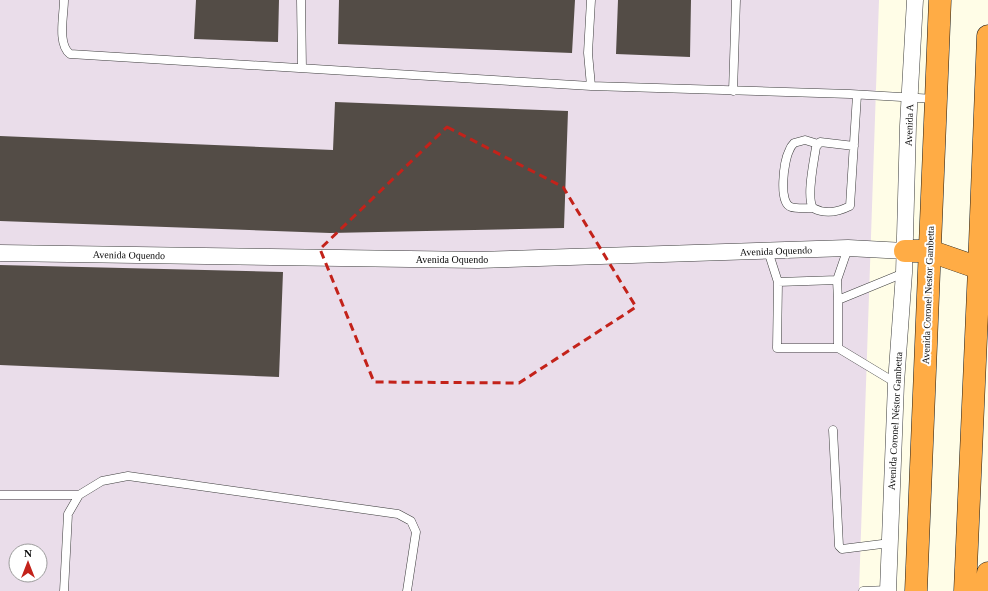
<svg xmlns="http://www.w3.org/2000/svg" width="988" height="591" font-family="'Times New Roman',serif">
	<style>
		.industrial { fill: #eaddea; fill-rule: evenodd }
		.building { fill: #534c46 }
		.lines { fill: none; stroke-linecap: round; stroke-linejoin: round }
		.lane-casing { stroke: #3d3d3d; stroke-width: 9 }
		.street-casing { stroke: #3d3d3d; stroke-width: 17 }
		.highway-casing { stroke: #1b1b1b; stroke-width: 23 }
		.lane { stroke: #fff; stroke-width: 8 }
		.street { stroke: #fff; stroke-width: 16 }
		.highway { stroke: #ffac45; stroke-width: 22 }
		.marked { fill: none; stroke: #c3221a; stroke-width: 3; stroke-dasharray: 8 5; stroke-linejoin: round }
		.labels { text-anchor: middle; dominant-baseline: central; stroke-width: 4; stroke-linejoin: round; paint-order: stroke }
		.street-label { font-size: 10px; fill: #0a0a0a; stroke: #fff }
	</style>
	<rect width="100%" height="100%" fill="#fffde7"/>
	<!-- industrial -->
	<path class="industrial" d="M0,0H879L859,591H0ZM16,551H40V575H16Z"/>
	<!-- building -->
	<path class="building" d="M196,0H279L278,42L194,39Z
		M339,0H575L572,53L338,44Z
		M618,0H691L690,57L616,54Z
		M335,102L568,111L564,228L330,233L0,221V136L333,150Z
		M0,265L283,272L279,377L0,365Z"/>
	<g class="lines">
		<defs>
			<path id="lane" d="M64,0C64,15 57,44 70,54L591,86L850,94L935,99
				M301,0L302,68
				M591,0L588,53L591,86
				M733,91L736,0
				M854,146L820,142L816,147C814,161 806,197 813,208C826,215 838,212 850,206L857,95
				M813,208C807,208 797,209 791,207C778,203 784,161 789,151C790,148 792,145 794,143L805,140L818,144
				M768,251L778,282L837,280L848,248
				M837,280L838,300
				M778,282L777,348H838
				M896,383L838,348V300L904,273
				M833,430L839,546L842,549L890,543
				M0,495H79
				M64,591L68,514L79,495L102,481L128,476L398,514L411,521L416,532L407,591
				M863,591L888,590"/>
			<path id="street" d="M0,253L478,260L848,248L905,251
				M888,591L896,383L904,273L908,126L915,0"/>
			<path id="highway" d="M905,251H930L979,268L988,277
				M916,591L940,0
				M965,591L979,268L988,36
				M985,591L988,573"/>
		</defs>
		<!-- lane casing -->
		<use href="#lane" class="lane-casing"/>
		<!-- street casing -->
		<use href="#street" class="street-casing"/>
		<!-- highway casing -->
		<use href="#highway" class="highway-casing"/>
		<!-- lane -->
		<use href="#lane" class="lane"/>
		<!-- street -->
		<use href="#street" class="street"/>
		<!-- highway -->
		<use href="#highway" class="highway"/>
	</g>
	<!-- marked area -->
	<path class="marked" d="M447,127L563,187L636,307L519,383L374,382L320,249Z"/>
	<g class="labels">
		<!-- street labels -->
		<g class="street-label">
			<text transform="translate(909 125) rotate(-88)">Avenida A</text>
			<text transform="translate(776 251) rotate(-2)">Avenida Oquendo</text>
			<text transform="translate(129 255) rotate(1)">Avenida Oquendo</text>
			<text x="452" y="259">Avenida Oquendo</text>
			<text transform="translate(928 295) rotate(-88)">Avenida Coronel Nestor Gambetta</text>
			<text transform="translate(895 421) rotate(-87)">Avenida Coronel Néstor Gambetta</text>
		</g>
	</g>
	<!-- north arrow -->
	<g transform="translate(28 563)"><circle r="19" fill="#ffffff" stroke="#9d9d9d"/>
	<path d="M0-3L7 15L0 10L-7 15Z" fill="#c3221a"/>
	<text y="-6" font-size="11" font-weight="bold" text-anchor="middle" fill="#0a0a0a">N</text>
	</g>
</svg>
